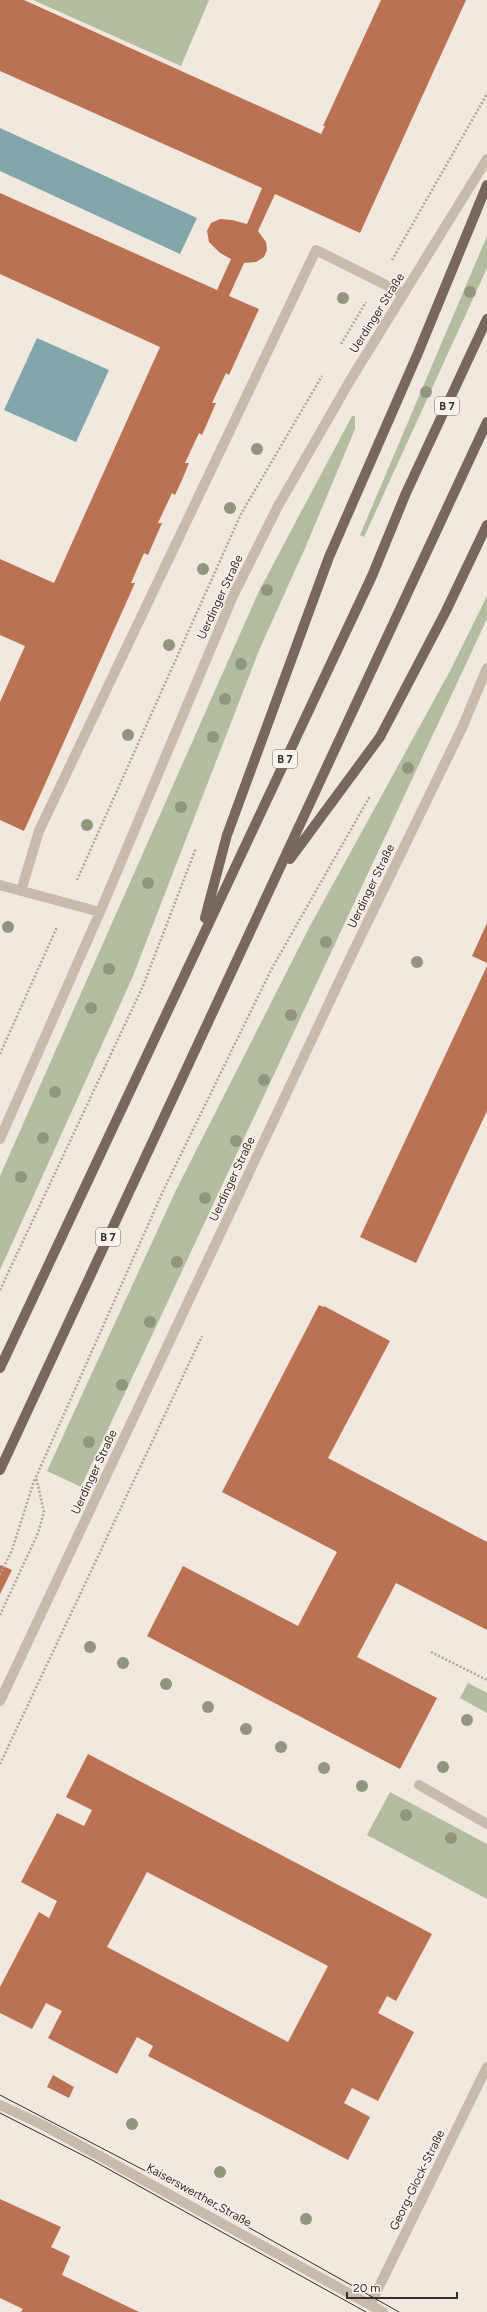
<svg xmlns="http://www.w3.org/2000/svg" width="487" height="2312" font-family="Figtree,sans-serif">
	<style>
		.green { fill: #b3bea0 }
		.water { fill: #81a7ab }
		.building { fill: #bb7253; fill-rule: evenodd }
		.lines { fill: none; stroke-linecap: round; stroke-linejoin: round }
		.path { stroke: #b3a496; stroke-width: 2.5; stroke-dasharray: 2 2; stroke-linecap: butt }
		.minor { stroke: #c8baac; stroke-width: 10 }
		.major { stroke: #77675d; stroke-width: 10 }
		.tram { stroke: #362f2a; stroke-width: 1 }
		.tree { fill: #92967f }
		.labels { text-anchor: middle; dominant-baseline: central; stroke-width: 3; stroke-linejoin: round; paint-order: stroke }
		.shield { fill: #f8f3eb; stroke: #706a64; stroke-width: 1 }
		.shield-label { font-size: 11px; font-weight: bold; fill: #362f2a }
		.street-label { font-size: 12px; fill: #362f2a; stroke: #f8f3eb }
	</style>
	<rect width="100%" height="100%" fill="#f1e9df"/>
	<!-- green -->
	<path class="green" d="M33,0H209L181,66Z
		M487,236V268L364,537L360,535Z
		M352,416H355V429L306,546L260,648L133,976L0,1270V1176L259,591Z
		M487,596V619L81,1487L47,1471L176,1190L310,926L450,671Z
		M468,1683L487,1693V1713L460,1698Z
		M390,1792L487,1844V1899L367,1835Z"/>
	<!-- water -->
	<path class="water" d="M0,128L197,218L180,254L0,171Z
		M37,338L109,370L76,442L4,410Z"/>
	<!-- building -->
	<path class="building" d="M0,0H24L321,134L325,126H323L381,0H466L360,233L275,194L258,231L266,242L267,250L264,257L256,262L244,263L229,296L259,309L229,375L226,373L212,403H216L202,435L199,433L185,463H189L182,480L175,495L172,493L158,523H162L148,555L144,553L131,583H135L24,831L0,820V702L25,646L0,635V559L54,583L160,347L0,274V193L217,290L231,259L220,253L209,242L207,231L211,223L220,219L232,220L247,224L262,188L0,71Z
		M487,923V963L472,956Z
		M487,966V1111L416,1263L360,1237Z
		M319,1305L324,1307V1306L390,1341L328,1458L487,1542V1630L396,1583L357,1657L437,1698L400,1769L147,1636L183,1566L298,1626L337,1552L222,1492Z
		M1,1565L12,1570L0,1594V1566Z
		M88,1754L432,1934L396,2001L387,1996L378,2013L414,2032L378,2101L352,2088L344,2103L370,2117L348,2160L148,2056L153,2046L137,2037L117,2074L48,2038L62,2011L46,2003L32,2029L0,2013V1987L39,1912L49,1918L57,1901L21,1882L57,1813L84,1826L92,1810L66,1797ZM147,1872L328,1966L288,2042L107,1947Z
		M53,2075L74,2087L69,2098L47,2087Z
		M0,2199L61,2227L51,2247L70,2256L62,2275L139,2312H21L23,2309L0,2298Z"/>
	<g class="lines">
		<!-- path -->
		<path class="path" d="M392,260L487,94
			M341,344L366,302
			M77,880L241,514L322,376
			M0,1054L57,927
			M0,1290L143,986L196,848
			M0,1575L12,1550L35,1478
			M0,1615L38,1533L44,1512L36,1477L164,1189L271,970L370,796
			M431,1652L487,1680
			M0,1764L202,1336"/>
		<!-- minor -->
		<path class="minor" d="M0,885L100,912
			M21,891L39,831L316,250L404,294
			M0,1139L100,912L233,596L278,506L351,379L487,159
			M0,1701L354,950L462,728L487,668
			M419,1785L487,1824
			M0,2105L45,2126L383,2312
			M370,2305L487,2067"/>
		<!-- major -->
		<path class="major" d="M290,859L380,737L446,611L487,525
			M205,918L227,835L329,557L418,353L487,185
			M0,1368L372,576L406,493L487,319
			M0,1470L487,422"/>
		<!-- tram -->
		<path class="tram" d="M0,2095L184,2191L399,2312
			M0,2113L92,2160L366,2312"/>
	</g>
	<!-- trees -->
	<g class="tree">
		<circle cx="470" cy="292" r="6"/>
		<circle cx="343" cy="298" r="6"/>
		<circle cx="426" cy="392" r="6"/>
		<circle cx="257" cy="449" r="6"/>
		<circle cx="230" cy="508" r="6"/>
		<circle cx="203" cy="569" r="6"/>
		<circle cx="267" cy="590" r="6"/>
		<circle cx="169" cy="645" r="6"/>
		<circle cx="241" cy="664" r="6"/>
		<circle cx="225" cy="699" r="6"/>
		<circle cx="128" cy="735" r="6"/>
		<circle cx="213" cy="737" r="6"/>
		<circle cx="408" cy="768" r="6"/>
		<circle cx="181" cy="807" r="6"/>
		<circle cx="87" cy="825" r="6"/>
		<circle cx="148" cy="883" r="6"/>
		<circle cx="8" cy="927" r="6"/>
		<circle cx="326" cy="942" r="6"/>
		<circle cx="417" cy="962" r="6"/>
		<circle cx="109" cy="969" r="6"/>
		<circle cx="91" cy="1008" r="6"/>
		<circle cx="291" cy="1015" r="6"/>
		<circle cx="264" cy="1080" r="6"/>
		<circle cx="55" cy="1092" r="6"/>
		<circle cx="43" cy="1138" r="6"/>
		<circle cx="236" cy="1141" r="6"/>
		<circle cx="21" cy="1177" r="6"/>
		<circle cx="205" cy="1198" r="6"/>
		<circle cx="177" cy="1262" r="6"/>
		<circle cx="150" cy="1322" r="6"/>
		<circle cx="122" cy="1385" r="6"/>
		<circle cx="89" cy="1442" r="6"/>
		<circle cx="90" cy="1647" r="6"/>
		<circle cx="123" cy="1663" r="6"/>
		<circle cx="166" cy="1684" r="6"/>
		<circle cx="208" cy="1707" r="6"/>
		<circle cx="467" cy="1720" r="6"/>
		<circle cx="246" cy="1729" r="6"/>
		<circle cx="281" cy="1747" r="6"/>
		<circle cx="443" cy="1767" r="6"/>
		<circle cx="324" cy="1768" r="6"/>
		<circle cx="362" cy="1786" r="6"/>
		<circle cx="406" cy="1815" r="6"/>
		<circle cx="451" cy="1838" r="6"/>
		<circle cx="132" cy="2124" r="6"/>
		<circle cx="220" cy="2172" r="6"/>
		<circle cx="306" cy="2219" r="6"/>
	</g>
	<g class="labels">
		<!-- shield labels -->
		<g class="shield">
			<rect x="435" y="397" width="24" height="18" rx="3"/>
			<rect x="273" y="750" width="24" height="18" rx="3"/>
			<rect x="96" y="1228" width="24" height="18" rx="3"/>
		</g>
		<g class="shield-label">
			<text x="447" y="406">B 7</text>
			<text x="285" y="759">B 7</text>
			<text x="108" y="1237">B 7</text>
		</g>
		<!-- street labels -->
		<g class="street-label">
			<text transform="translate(377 313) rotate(-58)">Uerdinger Straße</text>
			<text transform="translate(220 597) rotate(-65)">Uerdinger Straße</text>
			<text transform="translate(371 886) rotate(-64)">Uerdinger Straße</text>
			<text transform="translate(232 1179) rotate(-65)">Uerdinger Straße</text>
			<text transform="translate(94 1472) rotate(-65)">Uerdinger Straße</text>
			<text transform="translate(417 2180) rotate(-64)">Georg-Glock-Straße</text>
			<text transform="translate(199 2195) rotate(29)">Kaiserswerther Straße</text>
		</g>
	</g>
	<!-- scale -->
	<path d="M347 2292v6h110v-6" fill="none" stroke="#362f2a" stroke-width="2"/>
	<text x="353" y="2292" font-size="12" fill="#362f2a" stroke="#f8f3eb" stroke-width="3" paint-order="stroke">20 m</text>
</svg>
